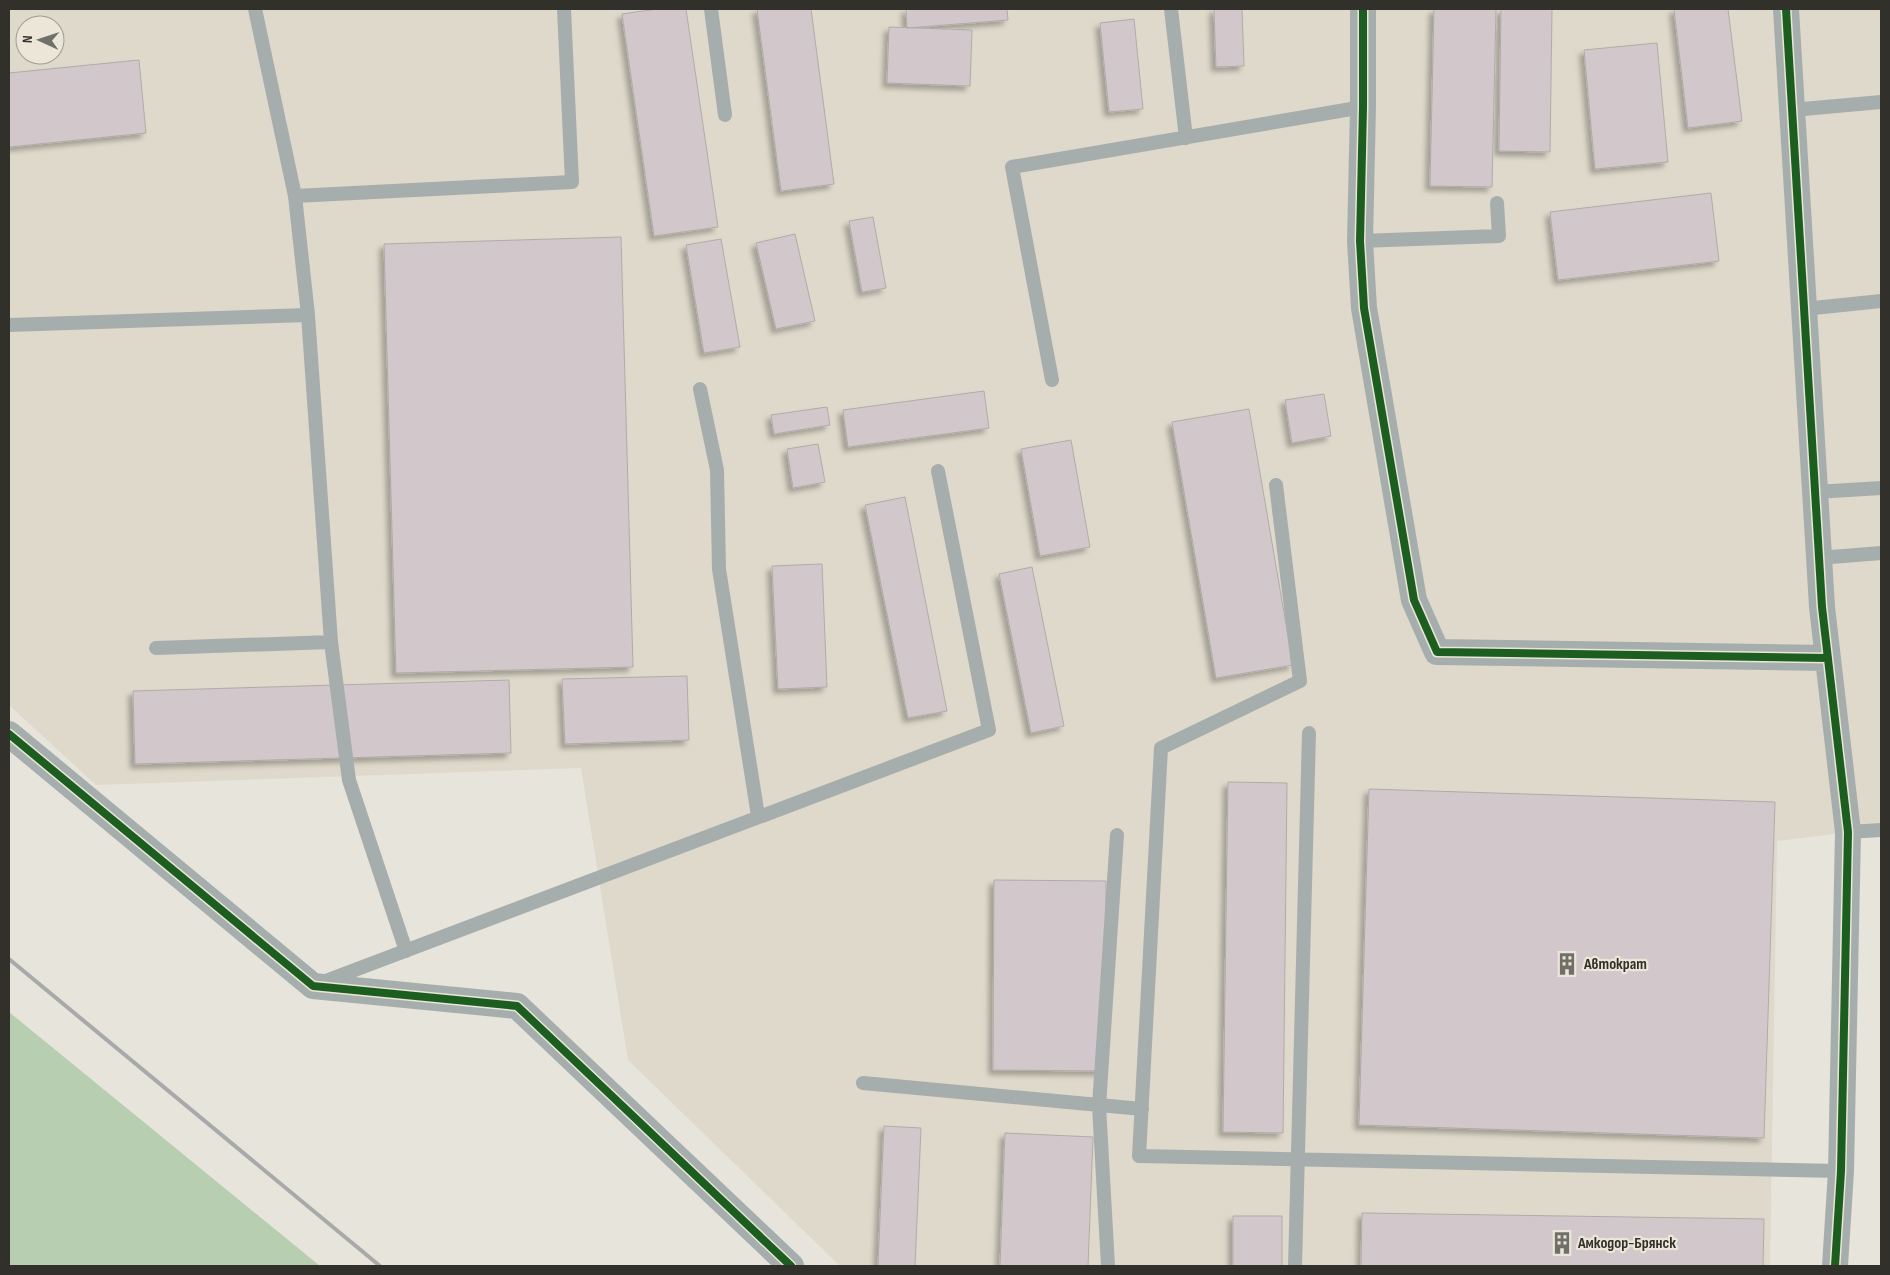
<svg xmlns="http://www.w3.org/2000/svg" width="1890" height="1275" font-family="'Sofia Sans Condensed',sans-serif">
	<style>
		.built { fill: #ded9ca; fill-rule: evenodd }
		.forest { fill: #b7ceb1 }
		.building { fill: #d2c7cb; stroke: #afacaa; filter: url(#shadow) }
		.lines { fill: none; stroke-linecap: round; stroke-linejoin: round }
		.service { stroke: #a6aead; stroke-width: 14 }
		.minor { stroke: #a6aead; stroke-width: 26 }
		.rail { stroke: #a7aaa8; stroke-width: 4 }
		.cycleway-casing { stroke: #ebe6d8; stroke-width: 11 }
		.cycleway { stroke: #1b5e20; stroke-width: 8 }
		.labels { text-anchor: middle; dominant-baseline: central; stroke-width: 4.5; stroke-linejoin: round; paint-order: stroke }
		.poi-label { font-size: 16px; font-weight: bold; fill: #32302b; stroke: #ebe6d8; text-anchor: start }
	</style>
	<defs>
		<filter id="shadow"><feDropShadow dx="-4.5" dy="4.5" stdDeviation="2.5" flood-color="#0004"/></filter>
	</defs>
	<rect width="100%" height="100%" fill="#e7e4dc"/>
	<!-- built -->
	<path class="built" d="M9,9H1881V828L1777,841L1770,1266H840L628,1060L581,768L96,785L9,705ZM25,25H55V55H25Z"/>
	<!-- forest -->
	<path class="forest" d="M9,1012L320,1266H9Z"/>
	<!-- building -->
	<path class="building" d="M657,9H686L718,227L654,236L622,14Z
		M757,9H811L834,184L781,191Z
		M906,9H1007L1008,20L907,28Z
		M1214,9H1242L1244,66L1216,67Z
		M1434,9H1496L1492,187L1430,186Z
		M1501,9H1552L1550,152L1499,151Z
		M1674,9H1728L1742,121L1688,128Z
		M1134,19L1143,109L1109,112L1100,23Z
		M889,27L972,30L970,86L887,83Z
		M1657,43L1668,162L1595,169L1584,50Z
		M139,60L146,133L9,147V73Z
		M1711,193L1719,261L1558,280L1550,212Z
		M873,217L886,288L862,292L849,221Z
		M795,234L815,321L776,329L756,243Z
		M621,237L633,667L396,673L384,244Z
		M721,239L740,347L704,353L686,245Z
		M984,391L989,428L848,447L843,410Z
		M1324,394L1331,436L1292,443L1285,400Z
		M827,407L830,425L774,434L771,415Z
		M1249,409L1293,665L1216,678L1172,422Z
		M1071,440L1090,547L1040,556L1021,449Z
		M818,444L825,482L793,488L787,449Z
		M905,497L947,711L908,718L865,505Z
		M822,564L827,687L778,689L772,566Z
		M1032,567L1064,726L1031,733L999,574Z
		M687,676L689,740L565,744L562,679Z
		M509,680L511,753L135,764L133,691Z
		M1228,782L1287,783L1283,1133L1223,1132Z
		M1369,789L1775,802L1764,1138L1359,1125Z
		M994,880L1106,881L1105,1071L993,1070Z
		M884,1126L921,1128L915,1266H878Z
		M1005,1133L1093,1137L1088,1266H1000Z
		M1362,1213L1764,1219L1763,1266H1361Z
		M1233,1216H1282V1266H1233Z"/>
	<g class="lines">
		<!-- service -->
		<path class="service" d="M255,9L295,196L308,315L331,642L349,780L406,951
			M711,9L725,115
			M1171,9L1186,138
			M1792,110L1881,102
			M295,196L572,182L564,9
			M1360,241L1499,236L1497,203
			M1804,309L1881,301
			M9,325L308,315
			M1052,380L1012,167L1363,107
			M700,389L717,470L719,569L758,816
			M1276,485L1300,681L1161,748L1139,1156L1841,1171
			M1816,492L1881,488
			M1819,558L1881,553
			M156,648L331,642
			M1848,832L1881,830
			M323,982L989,730L938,471
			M863,1083L1142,1109
			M1108,1266L1099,1106L1117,835
			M1295,1266L1309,733"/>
		<!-- minor -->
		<path class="minor" d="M1363,9V107L1360,241L1364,308L1414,600L1437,652L1828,658
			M1786,9L1822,607L1848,832L1841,1171L1835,1266
			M9,734L313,986L517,1006L791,1266"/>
		<!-- rail -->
		<path class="rail" d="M9,959L380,1266"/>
		<defs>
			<path id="cycleway" d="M1363,9V107L1360,241L1364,308L1414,600L1437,652L1828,658
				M1786,9L1822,607L1848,832L1841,1171L1835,1266
				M9,734L313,986L517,1006L791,1266"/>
		</defs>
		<!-- cycleway casing -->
		<use href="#cycleway" class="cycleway-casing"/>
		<!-- cycleway -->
		<use href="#cycleway" class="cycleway"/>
	</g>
	<!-- icons -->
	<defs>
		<symbol id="building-bare" viewBox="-9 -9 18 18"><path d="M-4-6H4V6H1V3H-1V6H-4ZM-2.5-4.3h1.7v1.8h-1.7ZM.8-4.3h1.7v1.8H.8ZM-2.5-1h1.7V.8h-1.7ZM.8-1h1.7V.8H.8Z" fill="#716f69" stroke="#ebe6d8" stroke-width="2.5" paint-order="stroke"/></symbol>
	</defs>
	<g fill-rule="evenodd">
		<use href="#building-bare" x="1551" y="948" width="32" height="32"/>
		<use href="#building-bare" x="1546" y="1227" width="32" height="32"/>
	</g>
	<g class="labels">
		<!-- poi labels -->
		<g class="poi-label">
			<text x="1584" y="964">Автократ</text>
			<text x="1578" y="1243">Амкодор-Брянск</text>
		</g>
	</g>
	<!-- border -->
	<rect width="1890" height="1275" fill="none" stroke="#32302b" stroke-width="20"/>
	<!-- north arrow -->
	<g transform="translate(40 40) rotate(273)"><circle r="24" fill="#ebe6d8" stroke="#a19d93"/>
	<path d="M0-4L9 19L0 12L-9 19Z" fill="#716f69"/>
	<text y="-8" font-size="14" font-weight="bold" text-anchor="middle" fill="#32302b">N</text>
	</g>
</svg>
